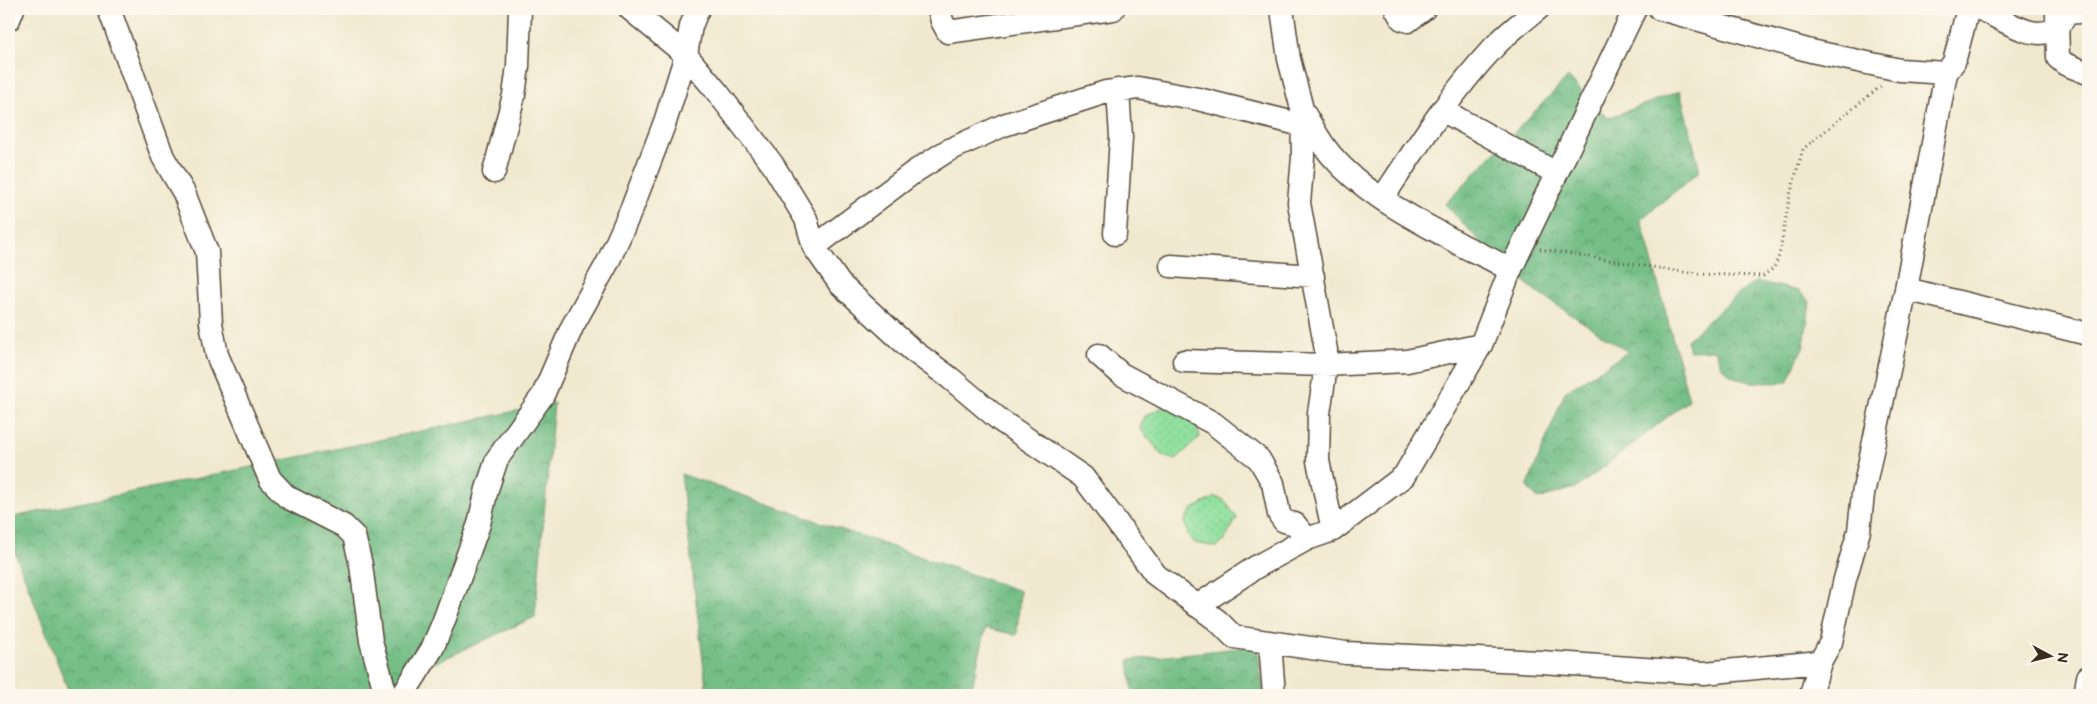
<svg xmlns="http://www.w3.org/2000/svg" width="2097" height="704" font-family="'Balsamiq Sans',sans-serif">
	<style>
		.grass { fill: url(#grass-dots); stroke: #66855e }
		.forest { fill: url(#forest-crowns); stroke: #587452 }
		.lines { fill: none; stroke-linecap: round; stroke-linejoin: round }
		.minor-casing { stroke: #564739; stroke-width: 25 }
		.path { stroke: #564739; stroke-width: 3; stroke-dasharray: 1 4; stroke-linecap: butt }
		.minor { stroke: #fff; stroke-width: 22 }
	</style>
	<defs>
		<pattern id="grass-dots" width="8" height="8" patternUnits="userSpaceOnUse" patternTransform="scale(1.25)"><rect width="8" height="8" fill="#91e09f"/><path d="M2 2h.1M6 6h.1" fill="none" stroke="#7ec088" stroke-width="1.8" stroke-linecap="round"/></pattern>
		<pattern id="forest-crowns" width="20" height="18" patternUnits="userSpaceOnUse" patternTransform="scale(1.25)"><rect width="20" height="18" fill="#74be86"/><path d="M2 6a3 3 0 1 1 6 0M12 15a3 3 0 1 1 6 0" fill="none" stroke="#609b6d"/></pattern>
	</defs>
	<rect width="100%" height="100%" fill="#fbf7ec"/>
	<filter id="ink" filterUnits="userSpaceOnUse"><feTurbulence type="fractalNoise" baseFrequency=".02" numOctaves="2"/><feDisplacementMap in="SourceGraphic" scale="10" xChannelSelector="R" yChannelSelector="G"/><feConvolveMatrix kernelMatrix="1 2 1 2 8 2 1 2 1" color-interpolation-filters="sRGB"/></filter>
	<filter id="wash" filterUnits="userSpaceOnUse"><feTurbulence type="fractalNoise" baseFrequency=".0096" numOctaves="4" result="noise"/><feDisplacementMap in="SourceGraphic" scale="20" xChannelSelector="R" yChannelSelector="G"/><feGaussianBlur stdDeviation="1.12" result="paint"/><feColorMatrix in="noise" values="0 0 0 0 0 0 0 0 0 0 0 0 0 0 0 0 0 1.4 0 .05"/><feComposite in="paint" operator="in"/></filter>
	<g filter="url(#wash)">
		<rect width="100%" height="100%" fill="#f1e9cf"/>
		<!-- grass -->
		<path class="grass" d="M1171,403L1194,416L1200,437L1175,460L1163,456L1140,428L1145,416Z
			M1215,497L1224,500L1237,518L1224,541L1217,547L1195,543L1188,535L1185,520L1191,510Z"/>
		<!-- forest -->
		<path class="forest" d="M1568,77L1608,118L1680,91L1700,171L1641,219L1689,400L1578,487L1538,499L1527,487L1565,392L1628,352L1537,292L1500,263L1445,204Z
			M1756,281L1799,291L1810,302L1804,345L1787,382C1768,383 1737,386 1723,368C1719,364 1718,356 1715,350L1690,351L1687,340L1738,294Z
			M554,403L535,617L383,687L386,695H70L9,537V518Z
			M681,474L1020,591L1017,635L986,628L970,695H707Z
			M1257,646L1264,695H1133L1129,660Z"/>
	</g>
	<g filter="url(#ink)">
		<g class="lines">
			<defs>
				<path id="minor" d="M109,9L163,157L184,193L207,252L211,323L217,355L270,479L287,497L344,526L354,536L361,565L371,641L386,695
					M630,9L686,55L718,93L773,165L806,219L814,247L840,284L912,350L950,378L1001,421L1083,477L1156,575L1218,621L1234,637L1346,653L1541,662L1704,673L1820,662L1811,695
					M939,9L942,21L948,32L1113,9
					M1282,9L1289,59L1302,109L1303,157L1299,203L1326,350L1324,380L1319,413L1318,461L1333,530
					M1396,9L1402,19L1408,21L1424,9
					M1660,9L1811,51L1900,70L1946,73L1954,62L1968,9
					M1980,9C2000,17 2037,46 2058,26C2062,22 2065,17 2068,13L2088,11
					M2057,15L2058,58L2065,64L2088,73
					M9,19L13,9
					M1302,110C1311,124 1320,142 1331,155C1364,194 1412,217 1456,242C1474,253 1494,258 1510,271
					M1442,110L1556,173
					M494,172L514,95L518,66L520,9
					M1382,199C1417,146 1451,93 1494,47C1507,33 1523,21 1538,9
					M1115,234L1121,137L1118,90
					M814,247L914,172L947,151L1004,125L1106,92L1138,88L1198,99L1302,125
					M1171,266L1313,276
					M1906,289L2088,334
					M1099,355L1121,374L1213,423L1259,459L1273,483L1279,514L1284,521L1295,524L1307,539
					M1184,361L1325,365L1407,361L1481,345
					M1197,606L1256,567L1307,539L1333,530L1404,476L1481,345L1510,271L1635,9
					M1270,642L1274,695
					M1820,662L1831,642L1845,579L1859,531L1863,494L1906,289L1946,73
					M403,695L432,649L443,623L479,524L487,489L497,459L543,395L572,327L608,262L632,208L665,122L686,55L691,26L698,9
					M2085,695L2088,677"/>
			</defs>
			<!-- minor casing -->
			<use href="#minor" class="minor-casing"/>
			<!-- path -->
			<path class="path" d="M1540,249L1696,274L1763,276L1774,268L1779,256L1790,195L1803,149L1882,85"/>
			<!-- minor -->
			<use href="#minor" class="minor"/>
		</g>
	</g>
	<!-- margin -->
	<rect width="2097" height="704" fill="none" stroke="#fbf7ec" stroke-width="30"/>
	<!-- north arrow -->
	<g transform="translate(2050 656) rotate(97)" stroke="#fbf7ec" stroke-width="4" paint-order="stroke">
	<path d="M0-4L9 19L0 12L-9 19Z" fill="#3b2a1e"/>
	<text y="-8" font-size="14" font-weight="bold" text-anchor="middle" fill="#3b2a1e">N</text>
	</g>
</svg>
